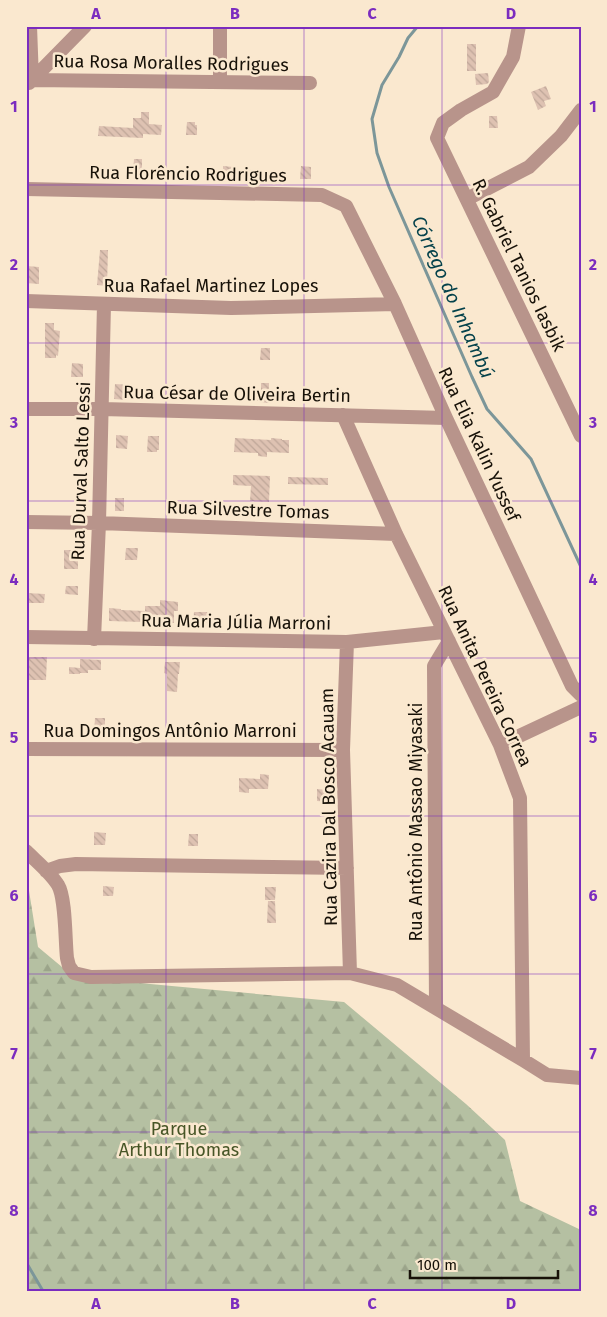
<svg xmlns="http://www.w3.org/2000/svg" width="607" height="1317" font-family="'Fira Sans',sans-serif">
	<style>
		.forest { fill: url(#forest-firs) }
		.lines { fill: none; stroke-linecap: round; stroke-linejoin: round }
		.stream { stroke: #7c9699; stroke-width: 3 }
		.building { fill: url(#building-back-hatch) }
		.minor { stroke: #b8948b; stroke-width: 14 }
		.grid { fill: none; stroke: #7b2cbf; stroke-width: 1; stroke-opacity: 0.55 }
		.labels { text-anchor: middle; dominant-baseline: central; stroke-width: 5; stroke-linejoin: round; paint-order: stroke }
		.street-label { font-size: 18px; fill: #171108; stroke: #fae8cf }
		.park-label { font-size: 18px; fill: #475526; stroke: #fae8cf }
		.water-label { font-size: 19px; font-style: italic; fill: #05424b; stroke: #fae8cf }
		.neatline { fill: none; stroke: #7b2cbf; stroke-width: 2 }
		.grid-label { font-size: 16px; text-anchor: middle; font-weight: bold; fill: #7b2cbf }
	</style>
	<defs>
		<pattern id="forest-firs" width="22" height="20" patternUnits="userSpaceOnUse" patternTransform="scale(1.25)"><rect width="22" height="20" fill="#b5c0a2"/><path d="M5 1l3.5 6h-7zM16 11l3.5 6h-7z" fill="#9ba48a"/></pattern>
		<pattern id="building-back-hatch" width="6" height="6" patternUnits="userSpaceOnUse" patternTransform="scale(1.25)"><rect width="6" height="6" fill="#dec2b2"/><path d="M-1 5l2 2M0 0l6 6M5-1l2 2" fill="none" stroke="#bea698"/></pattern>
	</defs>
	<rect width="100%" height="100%" fill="#fae8cf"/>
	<!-- forest -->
	<path class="forest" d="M26,872L38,947L74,977L344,1002L466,1104L505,1140L520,1201L581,1230V1291H26Z"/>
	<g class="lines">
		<!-- stream -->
		<path class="stream" d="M418,26L408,38L399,57L382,85L372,119L377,153L389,187L472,377L487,409L531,459L581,567
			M26,1262L43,1291"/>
	</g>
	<!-- building -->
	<path class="building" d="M467,44H476V71H467Z
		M488,73L489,82L487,84L476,85L475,74Z
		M546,86L551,99L544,101L546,106L538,110L531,92Z
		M141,112H149V124L162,125L161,135L143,134V138L98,136L99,126L133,128V118H141Z
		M489,116H497L498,128H489Z
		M187,122H195V125H197V135H186Z
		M134,159H142V176H133Z
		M223,166L233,167V169L252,170L251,178L223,177Z
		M301,166L311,167V179H300Z
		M100,250H108L107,286L97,285Z
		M26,266L39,267V284L26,283Z
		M45,323H54V330L60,331L58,356L56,355V358H45Z
		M261,348H270V360H260Z
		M72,363L83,364V377H71Z
		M261,383H269V403L259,402V401H255V389L261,390Z
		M115,384L130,385V398L126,397V400L114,399Z
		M116,435L128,436L127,449L116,448Z
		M148,436H159V450H157V452H147Z
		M235,438L271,440V438L282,439V440H289V453L267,452V457L258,456V453L234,452Z
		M233,475L270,476L269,502L250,501L251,486L233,485Z
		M288,477L328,478V485L288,484Z
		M115,498H124V511H115Z
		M126,548H138L137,560H125Z
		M64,550H78V569H64Z
		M66,586H78V595L65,594Z
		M27,593L45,594L44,603H27Z
		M160,600L178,602V611H174V623L109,621V608L121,609V610L145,611V606H160Z
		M194,612H209L208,623H205V627L193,626Z
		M29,657H47L46,680H28Z
		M80,659L101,660V670H88V673H80V674H69V667L80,668Z
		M165,662H180L179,674H178L177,692L167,691V674L164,673Z
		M95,718H105V734H94Z
		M242,724H250V736H242Z
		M275,725H285V737H275Z
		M260,774L269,775L268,789H249V793L239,792V778L260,779Z
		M317,789L329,790V802L317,801Z
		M94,832L106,833L105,845H94Z
		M189,834H198V846H188Z
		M103,886L114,887L113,896H103Z
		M265,887H276L275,900H265Z
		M268,901H275L276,923H267Z"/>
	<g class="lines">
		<!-- minor -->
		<path class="minor" d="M30,26L32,80
			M519,26L513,57L493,92L461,110L443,123L437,138L581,436
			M32,80L310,83
			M220,82V26
			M29,83L85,26
			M26,189L322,195L346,206L395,304L446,418L572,686L581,695
			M467,199L529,167L561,136L581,110
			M26,301L231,308L395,304
			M26,409H102L446,418
			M343,415L396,534L500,745L520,798L523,1060
			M26,522L99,523L396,534
			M26,637L347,642L444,632
			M94,639L99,523L104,304
			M347,642L343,750L350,973
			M500,745L581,707
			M26,749L343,750
			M26,851C36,861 51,873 58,885C66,898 65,941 67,958L69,966L74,973L91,977L350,973L397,985L523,1060L547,1075L581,1078
			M46,871L60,866L76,864L347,868
			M436,1007L434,666L449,641"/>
	</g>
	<!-- grid -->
	<path class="grid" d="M166,26V1291M304,26V1291M442,26V1291M26,185H581M26,343H581M26,501H581M26,658H581M26,816H581M26,974H581M26,1132H581"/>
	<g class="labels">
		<!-- street labels -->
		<g class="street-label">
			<text transform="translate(171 63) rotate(1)">Rua Rosa Moralles Rodrigues</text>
			<text transform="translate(188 174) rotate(1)">Rua Florêncio Rodrigues</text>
			<text transform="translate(519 265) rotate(64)">R. Gabriel Tanios Iasbik</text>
			<text x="211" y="286">Rua Rafael Martinez Lopes</text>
			<text transform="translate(237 394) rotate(1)">Rua César de Oliveira Bertin</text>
			<text transform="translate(479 444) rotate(65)">Rua Elia Kalin Yussef</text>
			<text transform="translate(81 471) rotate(-88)">Rua Durval Salto Lessi</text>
			<text transform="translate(248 510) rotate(2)">Rua Silvestre Tomas</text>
			<text transform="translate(236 622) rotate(1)">Rua Maria Júlia Marroni</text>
			<text transform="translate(485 676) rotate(65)">Rua Anita Pereira Correa</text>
			<text x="170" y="731">Rua Domingos Antônio Marroni</text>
			<text transform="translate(329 807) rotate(-91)">Rua Cazira Dal Bosco Acauam</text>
			<text transform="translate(416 822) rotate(-90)">Rua Antônio Massao Miyasaki</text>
		</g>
		<!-- park labels -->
		<g class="park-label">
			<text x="179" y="1129">Parque<tspan x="179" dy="21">Arthur Thomas</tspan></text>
		</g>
		<!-- water labels -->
		<g class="water-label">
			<text transform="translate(453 297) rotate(66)">Córrego do Inhambú</text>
		</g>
	</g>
	<!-- border -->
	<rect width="607" height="1317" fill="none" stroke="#fae8cf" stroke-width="55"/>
	<!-- scale -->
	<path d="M410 1270v8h148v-8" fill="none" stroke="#171108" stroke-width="2.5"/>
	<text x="417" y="1270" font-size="15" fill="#171108" stroke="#fae8cf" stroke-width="4" paint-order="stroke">100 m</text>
	<rect x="28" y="28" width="552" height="1262" class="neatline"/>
	<g class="grid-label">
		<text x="96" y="19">A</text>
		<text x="235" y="19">B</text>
		<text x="372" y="19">C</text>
		<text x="511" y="19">D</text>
		<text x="14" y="112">1</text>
		<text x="593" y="112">1</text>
		<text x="14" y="270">2</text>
		<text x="593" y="270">2</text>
		<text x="14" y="428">3</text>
		<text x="593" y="428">3</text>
		<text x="14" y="585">4</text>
		<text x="593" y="585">4</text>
		<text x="14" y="743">5</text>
		<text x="593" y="743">5</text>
		<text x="14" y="901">6</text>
		<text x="593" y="901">6</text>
		<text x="14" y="1059">7</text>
		<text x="593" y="1059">7</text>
		<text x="14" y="1216">8</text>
		<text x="593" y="1216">8</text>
		<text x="96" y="1309">A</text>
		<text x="235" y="1309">B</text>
		<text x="372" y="1309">C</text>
		<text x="511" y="1309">D</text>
	</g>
</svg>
